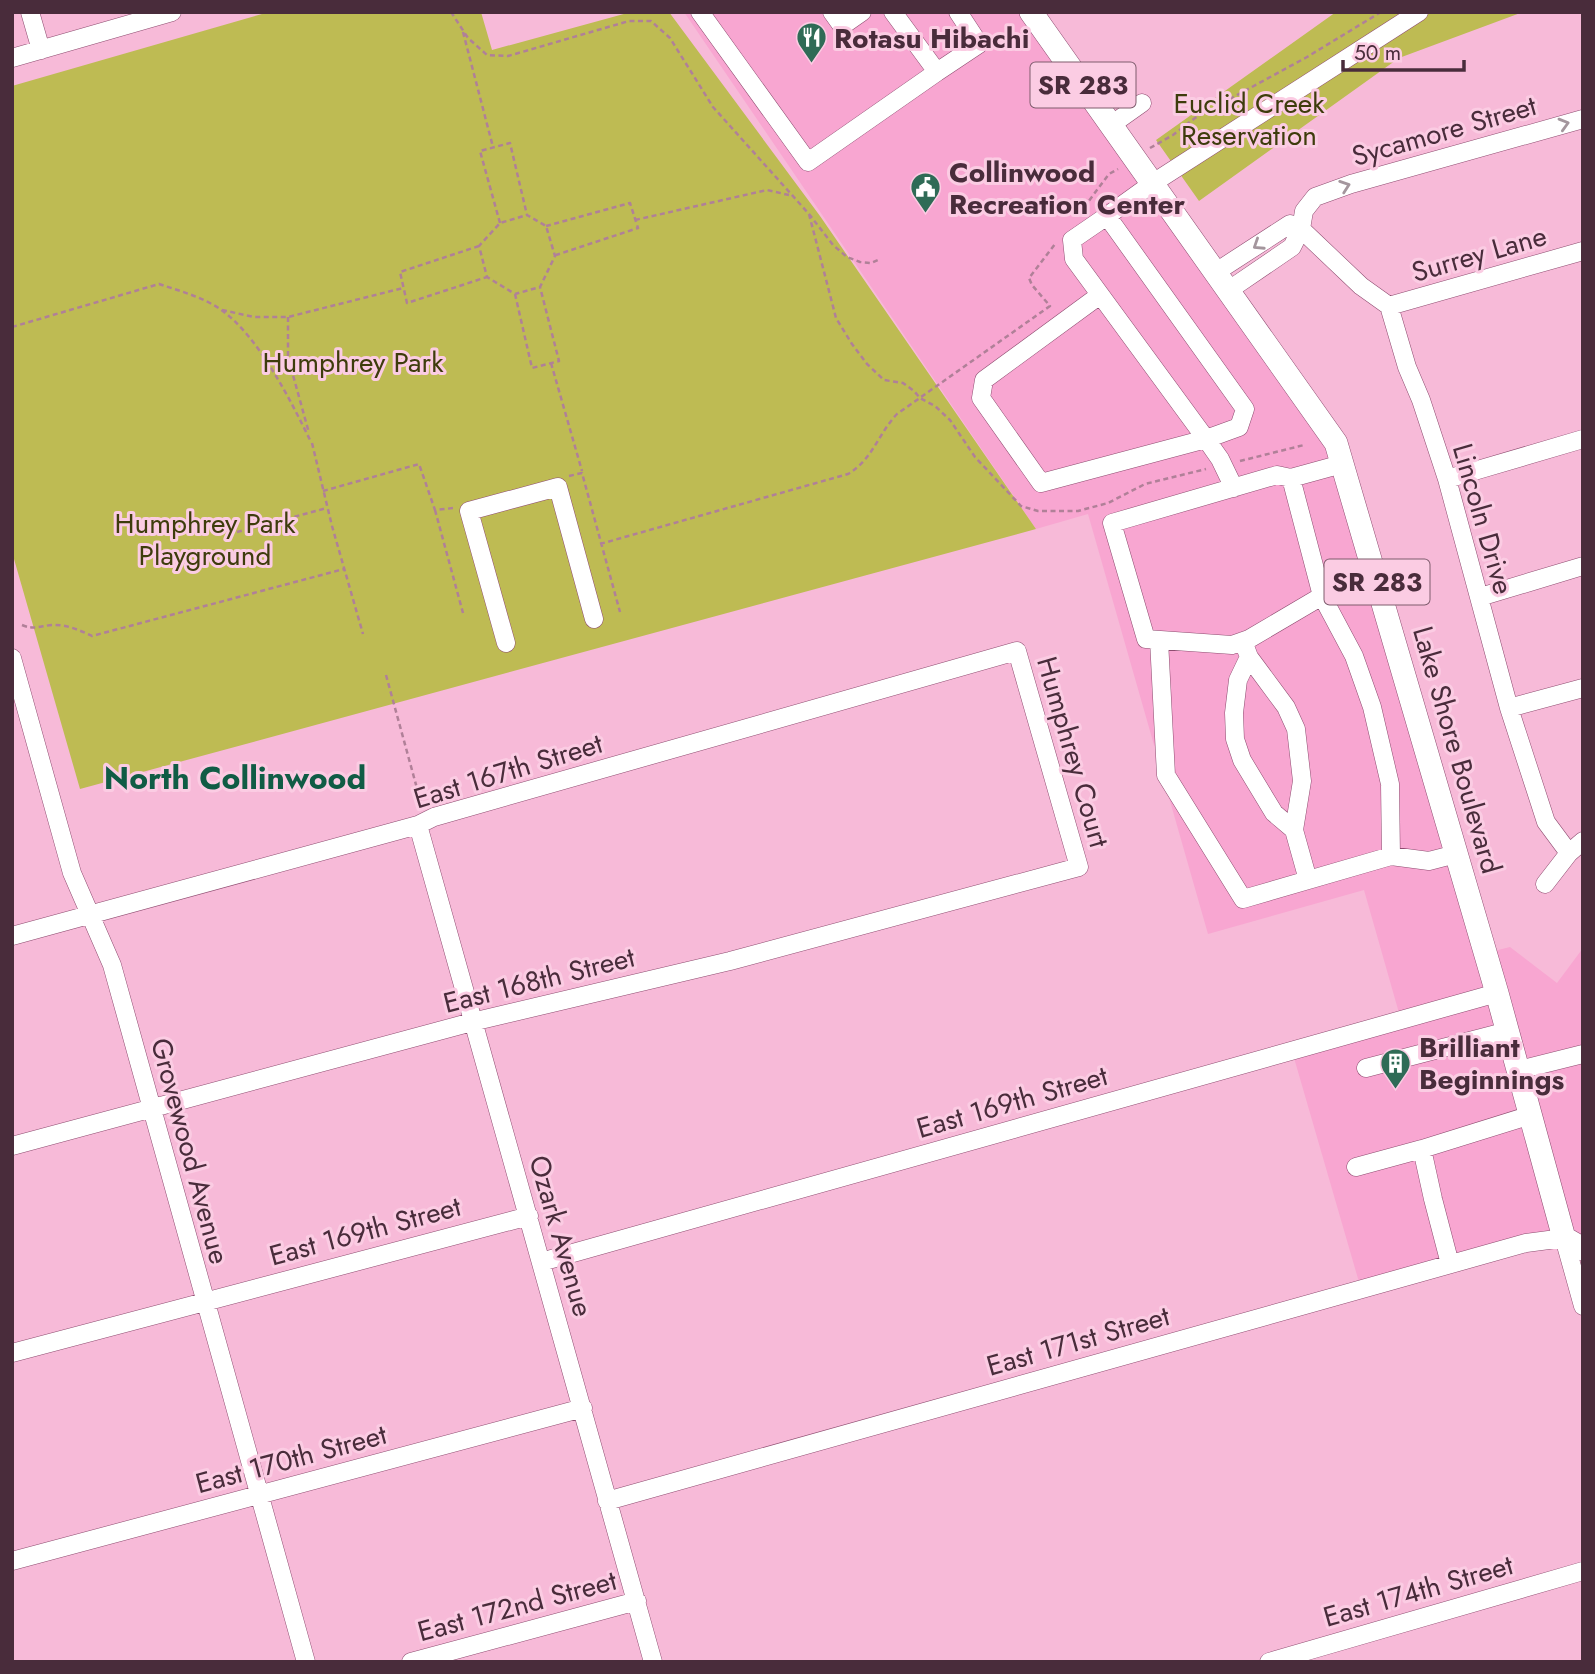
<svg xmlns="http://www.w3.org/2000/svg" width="1595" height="1674" font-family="Jost,sans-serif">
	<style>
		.built { fill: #f8a6d1 }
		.green { fill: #bebb53 }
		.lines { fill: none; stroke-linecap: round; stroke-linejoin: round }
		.minor-casing { stroke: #8e4c70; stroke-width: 19 }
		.major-casing { stroke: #8e4c70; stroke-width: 24 }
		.path { stroke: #b08098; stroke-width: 2.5; stroke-dasharray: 5 3.5; stroke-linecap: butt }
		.minor { stroke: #fff; stroke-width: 18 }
		.major { stroke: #fff; stroke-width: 23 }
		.oneway { stroke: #a4969d }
		.labels { text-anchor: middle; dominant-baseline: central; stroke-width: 6; stroke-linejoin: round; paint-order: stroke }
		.shield { fill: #fbcce3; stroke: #7e5c6d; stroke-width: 2 }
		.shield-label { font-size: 26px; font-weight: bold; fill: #492c3b }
		.poi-label { font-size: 28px; font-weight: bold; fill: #492c3b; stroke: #fbcce3; text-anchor: start }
		.park-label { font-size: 28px; fill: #3e3c0c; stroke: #fbcce3 }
		.street-label { font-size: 28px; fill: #492c3b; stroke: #fbcce3 }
		.quarter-label { font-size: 32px; font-weight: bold; fill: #105c45; stroke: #fbcce3 }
	</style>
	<rect width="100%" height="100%" fill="#f7bad8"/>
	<!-- built -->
	<path class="built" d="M684,12H1031L1336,443L1486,953L1510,947L1557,983L1583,948V1249L1564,1238L1361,1289L1292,1051L1401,1020L1364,890L1208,934L1088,514L1036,529Z"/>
	<!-- green -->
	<path class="green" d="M269,12H481L492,50L631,12H669L820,216L1036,529L80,789L12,552V86Z
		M1336,12H1523L1399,58L1199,201L1156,140Z"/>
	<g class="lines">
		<defs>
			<path id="minor" d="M30,12L41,50
				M700,12L808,162L937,72
				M832,12L842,26L862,12
				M893,12L937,72L979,44L958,12
				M12,58L172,12
				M1111,125L1142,103
				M1107,216L1153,183L1419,12
				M1216,272L1290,224L1301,229L1361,286L1389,306L1407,367L1421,400L1447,479L1509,708L1546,822L1569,853
				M1229,290L1292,247L1301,229L1304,211L1315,197L1351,184L1583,119
				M1100,295L984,380L981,398L1041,483L1206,439L1239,427L1245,409L1107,216L1072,240L1074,259L1206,439L1220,459L1234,488
				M1389,306L1583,251
				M1342,464L1291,478L1277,475L1112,523L1146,639L1232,645L1249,639L1322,596L1376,579
				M1291,478L1322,596L1354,656L1372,707L1390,784L1391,856
				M1447,479L1583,439
				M1480,597L1583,566
				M1159,640L1166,775L1243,899L1391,856L1429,861L1456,854
				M1243,641L1249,657L1286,707L1296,729L1302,781L1294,830L1308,880
				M506,643L469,511L558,487L594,619
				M1249,657L1238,680L1234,713L1235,739L1242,760L1274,813L1294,830
				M12,658L72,873L112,965L306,1662
				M1509,708L1583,688
				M418,825L653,1662
				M1545,884L1569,853L1583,841
				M12,936L418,825L434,817L1017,651L1079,867L730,961L472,1022L12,1146
				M1366,1068L1508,1031
				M1519,1070L1583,1054
				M1356,1167L1422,1149
				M541,1262L1497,993
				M1450,1264L1433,1199L1422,1149L1531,1115
				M12,1353L529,1216
				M607,1501L1526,1243L1564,1238L1583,1306
				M12,1561L583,1408
				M411,1662L637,1601
				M1269,1662L1583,1571"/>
			<path id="major" d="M1031,12L1336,443L1497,993L1564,1238L1583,1249"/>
		</defs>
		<!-- minor casing -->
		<use href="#minor" class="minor-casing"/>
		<!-- major casing -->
		<use href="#major" class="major-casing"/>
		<!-- path -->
		<path class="path" d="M451,12L468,38L487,55L508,56L629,21H651L670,38L713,107L809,214L833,245L847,257L860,262L871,263L880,259
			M463,32L493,147
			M1150,148L1173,135L1195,118L1307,57L1381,12
			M809,214L836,318L852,344L867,364L884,380L903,383L914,391L920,398L935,406L950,420L975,457L1021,506L1038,511H1078L1108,503L1145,484L1206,469
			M1079,214L1109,174L1118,169
			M635,220L767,190L789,195
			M500,223L480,151L510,143L527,215L546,226L555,256L540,287L515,294L487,277L479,246L500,223L527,215
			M546,226L630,203L638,228L556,255
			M479,246L400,272L407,303L487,277
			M515,294L532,368L559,361L540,287
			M222,310L254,317H288L403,288
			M288,317V357L309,433
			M12,327L159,284C180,291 202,297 220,309C258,335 291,401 311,442
			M551,363L582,471
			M312,443L332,526L363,634
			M1240,461L1304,445
			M569,476L582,473L620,612
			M323,491L419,464L435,510L454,508
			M435,510L463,613
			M237,532L327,508
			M600,544L848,474C873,459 878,434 897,414L1050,306L1032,285L1029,278L1055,244
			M22,625C34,630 40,626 52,625C66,624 79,630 92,636L344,569
			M386,675L421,803"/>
		<!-- minor -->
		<use href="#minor" class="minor"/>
		<!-- major -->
		<use href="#major" class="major"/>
	</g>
	<!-- one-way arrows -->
	<defs><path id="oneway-chevron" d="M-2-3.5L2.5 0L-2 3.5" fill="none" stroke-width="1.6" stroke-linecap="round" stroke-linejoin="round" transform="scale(1.75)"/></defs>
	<g class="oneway">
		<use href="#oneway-chevron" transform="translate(1564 124) rotate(-16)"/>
		<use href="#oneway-chevron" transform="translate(1345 186) rotate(-19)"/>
		<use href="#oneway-chevron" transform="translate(1258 245) rotate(147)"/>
	</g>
	<!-- icons -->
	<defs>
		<symbol id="restaurant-pin" viewBox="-11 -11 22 30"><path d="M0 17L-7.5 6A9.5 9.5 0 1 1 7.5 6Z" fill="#2f6b56" stroke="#fbcce3"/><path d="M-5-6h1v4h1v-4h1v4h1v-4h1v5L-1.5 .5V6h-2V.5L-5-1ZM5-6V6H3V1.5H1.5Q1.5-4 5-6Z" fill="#fff"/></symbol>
		<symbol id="civic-pin" viewBox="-11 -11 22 30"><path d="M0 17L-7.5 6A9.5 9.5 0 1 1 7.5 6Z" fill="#2f6b56" stroke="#fbcce3"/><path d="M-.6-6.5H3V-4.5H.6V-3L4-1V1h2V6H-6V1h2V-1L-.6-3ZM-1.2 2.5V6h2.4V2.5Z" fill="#fff"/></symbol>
		<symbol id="building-pin" viewBox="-11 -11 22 30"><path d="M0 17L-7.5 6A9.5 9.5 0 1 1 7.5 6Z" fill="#2f6b56" stroke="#fbcce3"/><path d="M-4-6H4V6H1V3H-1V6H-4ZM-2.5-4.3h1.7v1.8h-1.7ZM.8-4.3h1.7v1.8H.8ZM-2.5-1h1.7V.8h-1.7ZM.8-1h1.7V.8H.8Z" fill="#fff"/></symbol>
	</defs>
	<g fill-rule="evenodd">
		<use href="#restaurant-pin" x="794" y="20" width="35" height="47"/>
		<use href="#civic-pin" x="908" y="170" width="35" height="47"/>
		<use href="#building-pin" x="1378" y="1046" width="35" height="47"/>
	</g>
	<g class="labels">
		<!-- shield labels -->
		<g class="shield">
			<rect x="1030.5" y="62.5" width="105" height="45" rx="5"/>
			<rect x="1324.5" y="559.5" width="105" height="45" rx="5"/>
		</g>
		<g class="shield-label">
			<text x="1083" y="85">SR 283</text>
			<text x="1377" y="582">SR 283</text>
		</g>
		<!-- poi labels -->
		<g class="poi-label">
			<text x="834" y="38">Rotasu Hibachi</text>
			<text x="949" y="172">Collinwood<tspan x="949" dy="32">Recreation Center</tspan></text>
			<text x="1419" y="1047">Brilliant<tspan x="1419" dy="32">Beginnings</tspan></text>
		</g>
		<!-- park labels -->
		<g class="park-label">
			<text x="1249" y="103">Euclid Creek<tspan x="1249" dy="32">Reservation</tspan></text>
			<text x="353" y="362">Humphrey Park</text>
			<text x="205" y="523">Humphrey Park<tspan x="205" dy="32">Playground</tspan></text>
		</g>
		<!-- street labels -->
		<g class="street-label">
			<text transform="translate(1444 131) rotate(-16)">Sycamore Street</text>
			<text transform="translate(1479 254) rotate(-16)">Surrey Lane</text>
			<text transform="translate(1483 519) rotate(74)">Lincoln Drive</text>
			<text transform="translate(1457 750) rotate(74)">Lake Shore Boulevard</text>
			<text transform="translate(1073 752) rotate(74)">Humphrey Court</text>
			<text transform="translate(508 771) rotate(-17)">East 167th Street</text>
			<text transform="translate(539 980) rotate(-14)">East 168th Street</text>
			<text transform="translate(1012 1102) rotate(-16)">East 169th Street</text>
			<text transform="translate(190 1151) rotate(75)">Grovewood Avenue</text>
			<text transform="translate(365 1231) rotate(-15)">East 169th Street</text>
			<text transform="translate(561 1236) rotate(74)">Ozark Avenue</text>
			<text transform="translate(1078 1341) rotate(-16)">East 171st Street</text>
			<text transform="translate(291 1459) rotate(-15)">East 170th Street</text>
			<text transform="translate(1418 1591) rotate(-16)">East 174th Street</text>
			<text transform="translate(517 1606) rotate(-15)">East 172nd Street</text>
		</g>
		<!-- quarter labels -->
		<g class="quarter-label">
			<text x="235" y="778">North Collinwood</text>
		</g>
	</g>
	<!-- border -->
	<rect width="1595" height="1674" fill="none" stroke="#492c3b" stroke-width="28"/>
	<!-- scale -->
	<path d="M1343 60v10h121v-10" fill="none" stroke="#492c3b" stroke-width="3.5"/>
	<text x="1354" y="60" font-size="21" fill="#492c3b" stroke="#fbcce3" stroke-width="5" paint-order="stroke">50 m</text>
</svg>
